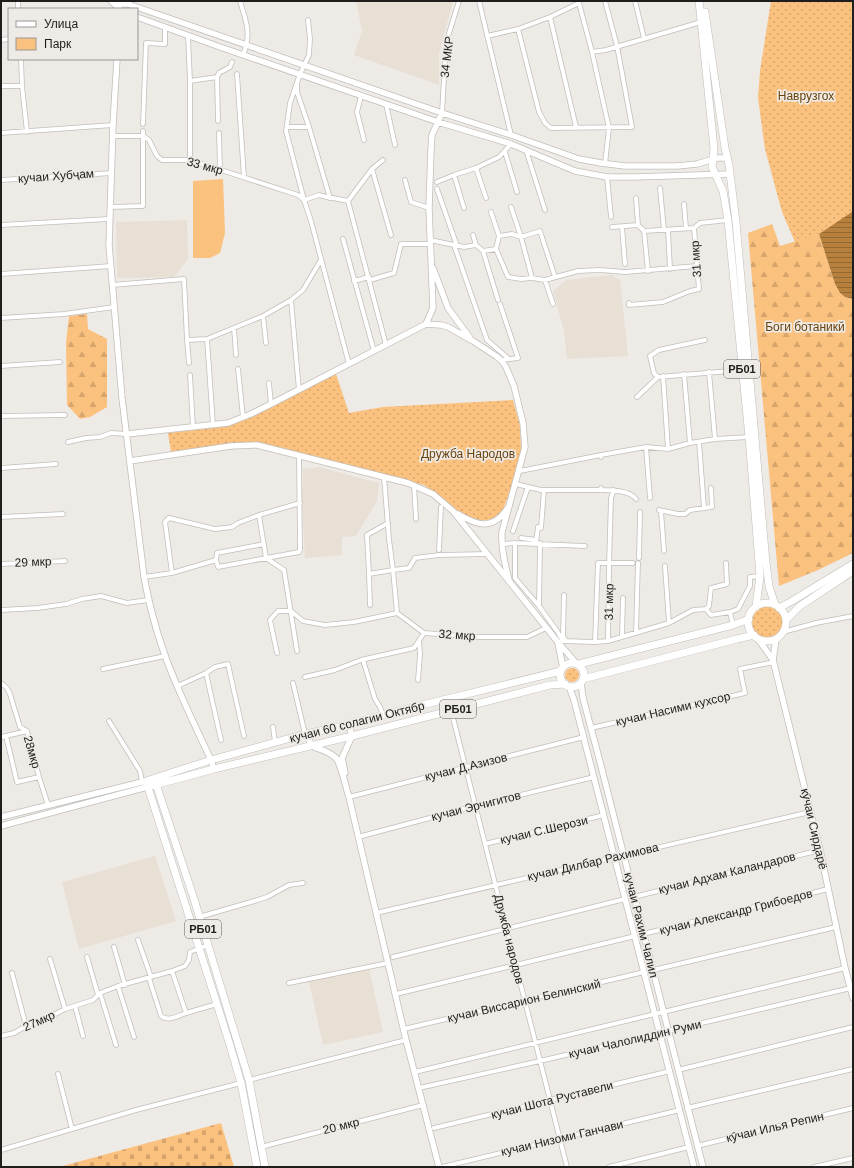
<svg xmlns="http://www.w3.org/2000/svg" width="854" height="1168" font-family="Arial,sans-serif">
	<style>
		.built { fill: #e8dfd5 }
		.green { fill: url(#green-dots) }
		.forest { fill: url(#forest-firs) }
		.cemetery { fill: url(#cemetery-stones) }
		.pitch { fill: #fbc17e }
		.water { fill: url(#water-rules) }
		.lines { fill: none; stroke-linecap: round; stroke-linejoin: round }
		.street-casing { stroke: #c2beba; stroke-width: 5.5 }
		.secondary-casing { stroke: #c2beba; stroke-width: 7 }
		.highway-casing { stroke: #c2beba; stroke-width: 8 }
		.street { stroke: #fff; stroke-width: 4 }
		.secondary { stroke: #fff; stroke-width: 5.5 }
		.highway { stroke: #fff; stroke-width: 7 }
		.labels { text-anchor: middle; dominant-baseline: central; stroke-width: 3.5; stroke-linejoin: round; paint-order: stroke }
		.shield { fill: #eeeae6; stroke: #5d5b59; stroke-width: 1 }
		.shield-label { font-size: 11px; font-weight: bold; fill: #1f1e1c }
		.street-label { font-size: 12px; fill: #1f1e1c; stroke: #eeeae6 }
		.park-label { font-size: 12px; fill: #69430e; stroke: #eeeae6 }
	</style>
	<defs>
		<pattern id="green-dots" width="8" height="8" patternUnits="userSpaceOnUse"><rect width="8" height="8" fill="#fbc17e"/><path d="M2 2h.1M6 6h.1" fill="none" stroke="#d7a56c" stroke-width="1.8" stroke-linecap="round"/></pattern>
		<pattern id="forest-firs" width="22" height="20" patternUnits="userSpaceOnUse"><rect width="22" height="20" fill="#fbc17e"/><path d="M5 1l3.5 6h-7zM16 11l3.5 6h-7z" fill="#d7a56c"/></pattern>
		<pattern id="cemetery-stones" width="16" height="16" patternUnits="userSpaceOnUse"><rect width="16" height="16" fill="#fbc17e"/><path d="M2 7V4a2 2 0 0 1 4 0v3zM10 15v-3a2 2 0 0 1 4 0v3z" fill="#d7a56c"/></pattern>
		<pattern id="water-rules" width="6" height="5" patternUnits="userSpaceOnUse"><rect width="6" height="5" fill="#b7803c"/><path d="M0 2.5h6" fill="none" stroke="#946832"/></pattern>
	</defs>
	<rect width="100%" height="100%" fill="#eeeae6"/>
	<!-- built -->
	<path class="built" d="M356,1H453L439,54V85L354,55L362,31Z
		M187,220L188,259L174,277L117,278L116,222Z
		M611,275L620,280L628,356L567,359L564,331L553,291L566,280Z
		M319,467L379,483L377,501L356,536L342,537V555L305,558L302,501L303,469Z
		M155,856L176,921L79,949L62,882Z
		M369,968L383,1032L323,1045L309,981Z"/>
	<!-- green -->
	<path class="green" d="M771,1H853V212L819,234L795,242L782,212L765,149L758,98L760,71Z
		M336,374L349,413L383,407L513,400L520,426L521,450L514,479L503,510L496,517L488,520H479L471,518L461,513L424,485L416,483L257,443L229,444L171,452L168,433L228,426L252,417Z
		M752 622a16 16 0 1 1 32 0a16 16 0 1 1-32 0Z
		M565 675a7 7 0 1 1 14 0a7 7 0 1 1-14 0Z"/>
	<!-- forest -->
	<path class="forest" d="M772,224L780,246L819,234L835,284L840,293L845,297L853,299V553L818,570L779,586L748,233Z
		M87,314L88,329L107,339V407L90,417L80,419L67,405L66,343L69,316Z"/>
	<!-- cemetery -->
	<path class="cemetery" d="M221,1123L234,1167H59Z"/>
	<!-- pitch -->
	<path class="pitch" d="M223,179L225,233L220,253L210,258H193V181Z"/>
	<!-- water -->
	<path class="water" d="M852,212H853V299L845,297L840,293L835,284L819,234Z"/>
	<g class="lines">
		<defs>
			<path id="street" d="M18,1V9
				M240,1C246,22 252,33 243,55
				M479,1L511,135
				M635,1L644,38
				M579,3L592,52L609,128L605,164
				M550,17L576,127
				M518,29L539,112L545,123L551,128L632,127L617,46L605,1
				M188,36L190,81V160
				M487,36L518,29L550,17L579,3V1
				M1,40L9,39
				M592,52L606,50L701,22
				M21,59L22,86L27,132
				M237,74L244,177
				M190,81L217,77
				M297,83V92L309,127L330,198L319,195L304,200L286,131L290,103L300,74L309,55L310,39L308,20
				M1,86H22
				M361,96L357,112L364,140
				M386,104L395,145
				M442,113L446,43L459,1
				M218,121L217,77L219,73L230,67L232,62
				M143,124L146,43L165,44V27
				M287,127H309
				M1,133L113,125
				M219,133L220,169
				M114,136H143L149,140L157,156L162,160H190L298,195L304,200L311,221L349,364
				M526,150L545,210
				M505,152L517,192
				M372,169L391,235
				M454,175L464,208
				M607,177L611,217
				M1,180L112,173
				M405,180L411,202L429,208
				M437,182L454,175L476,168
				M660,188L664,230
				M437,189L457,246
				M328,197L348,201
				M486,198L476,168L499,157L511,144
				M636,198L638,225
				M348,201L386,345
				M348,201L372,169L383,160
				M684,204L686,228
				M110,207L143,206V131
				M511,207L521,237L532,278
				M491,212L499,236L496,249
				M1,225L109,219
				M612,227L638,225L644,231L694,228L700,223L728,220
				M622,227L625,264
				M668,230L670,269
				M644,231L648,271
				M473,235L476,245
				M499,236L512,234L521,237L540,231L555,277
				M343,239L374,351
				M430,240L464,247L476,245L483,251L496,249L508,277L521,279L532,278L545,280L578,271L600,270L625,272L697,266
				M454,245L487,340L509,359
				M483,251L498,300
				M1,274L111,266
				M370,280L394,273L401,244H430
				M545,280L553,304
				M354,281L369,277
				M112,285L184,279L187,340L207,339L263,316L291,300L303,290L321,260
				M291,300L299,390
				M629,303V305L663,302L690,291L699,289L694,228
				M500,304L518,358L501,360
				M263,316L266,343
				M1,318L64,314L114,307
				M234,328L236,355
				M207,339L213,425
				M187,340L189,363
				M1,366L60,362
				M238,369L243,417
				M709,372L715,439
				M684,374L690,443
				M190,375L193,427
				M663,376L668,449
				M658,377L654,373L650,356L659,350L705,340
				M269,383L271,404
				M637,397L658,377L742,370
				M1,416L65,415
				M68,442L86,438L100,437L111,433L127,434
				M699,442L704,508
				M646,447L650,498
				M601,457V455L646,447L668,449L690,443L715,439L749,437
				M1,468L56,464
				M520,471L601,455
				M414,485L416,519
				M528,487L541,490H601
				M601,488V490C611,490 630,490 636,499
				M659,510L678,514H685L690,510L712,507L711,488
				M661,511L664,551
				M259,515L300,503
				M1,517L63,514
				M513,531L528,487L516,484
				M521,538L536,540
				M536,543L538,527L541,528L544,490
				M264,544L217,553L216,560L218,567L299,552L300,550L299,456
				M502,544L515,543
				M439,550L441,507
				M639,551V558L640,512
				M1,564L65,561
				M172,573L165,522L169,518L215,529L232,527L238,523L259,515L266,558L284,570L297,651
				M369,574L367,535L388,523
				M144,577L172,573L216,560
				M564,595L563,636L565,639
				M370,605L369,574L393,570L389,539L384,477
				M539,605L540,543
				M706,609L709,606L711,588L727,584L726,563
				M1,610L38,608L66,604L82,599L101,596L127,603L148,600
				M397,613L393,570L409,568L415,558L439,555L488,554
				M669,623L693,610L706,609L711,615L730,612
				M733,625L730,612L738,609L750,586V577L760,576
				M783,632L816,623L853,616
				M636,633L638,563
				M622,637L623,598
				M562,641L595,642L608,641L669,623L665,566
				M563,641L557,631L539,606L515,578V543L585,546
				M608,641L609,564L611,498L614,490
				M595,642L598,563H633
				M277,653L270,620L278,611H291L303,621L325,625L354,622L397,613L424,633
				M363,660L375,699L380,707L383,715
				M103,669L165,656
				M206,673L221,740
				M305,677L335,670L361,660L414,648L424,633L480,637H527L546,628
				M418,680L420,654L419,641
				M1,683L7,688L10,694L20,727L27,731L39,777L17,782L6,736L1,737
				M293,683L305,734
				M177,687L182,684L206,673L215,667L228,664L244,736
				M451,710L567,1167
				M109,721L140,771L142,782
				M273,727L275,742
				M591,728L745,693L740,669L774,662
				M6,736L27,731
				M39,777L48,805
				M349,797L584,737
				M358,837L475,806L594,777
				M485,844L604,815
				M634,897L820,850
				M376,913L810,812
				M199,917L251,902L267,897L289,885L303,883
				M643,934L828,889
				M138,940L151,977
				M114,947L125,985
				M87,957L98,995
				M393,957L625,899
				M50,959L65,1009
				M653,970L836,927
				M172,971L186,1013L217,1004
				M12,973L26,1026
				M149,978L161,1016C168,1022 178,1016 186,1013
				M289,983L388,963
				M118,986L134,1037
				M100,993L116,1045
				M396,994L635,936
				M75,1006L83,1036
				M404,1029L644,972
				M1,1036L14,1033L26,1026L46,1019L65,1009L93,1000L100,993L118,986L172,971L185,966L189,960L190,952L208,945
				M678,1070L853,1027
				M415,1072L845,968
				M58,1074L72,1129
				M249,1080L406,1040
				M419,1088L540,1061L851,988
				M687,1108L853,1069
				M434,1128L670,1071
				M697,1146L853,1108
				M261,1147L423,1105
				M1,1150L136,1110L241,1083
				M442,1167L680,1110
				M609,1167L689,1147
				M814,1167L853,1158"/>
			<path id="secondary" d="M111,1L120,9
				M115,4H128L442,113L511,135L579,159L601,163L625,166H677L697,164L717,158H727
				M137,17L220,47L438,122L511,144L575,171L607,177H634L730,174
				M117,59L113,125L109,245L122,398L144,577C151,615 162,652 178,688C188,712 200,736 211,760L214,769
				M433,268L448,308L470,338
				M426,324L433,308L429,208L431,149L432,135L442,113
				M127,434L228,423L251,414L271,404L426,324L441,325L448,327L473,341L496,356L501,360L506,367L514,386L523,423L525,447L502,532C501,549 505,564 509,580
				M130,461L231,446L257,445L408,483L433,494L453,511L557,641L576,663
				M458,514C478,526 493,530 507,509
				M758,639L773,660
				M776,639L773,660L820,850L845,968L853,998
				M558,643L563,668
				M581,683L583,698L600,762L703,1167
				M569,686L574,700L694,1167
				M308,734L311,746C319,749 329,751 336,758C341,764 346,788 349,797L406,1040L439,1167
				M345,773L342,758L352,736L349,725
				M1,817L146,781
				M1,826L147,787"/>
			<path id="highway" d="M699,1L714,149L712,167L723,191L728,220L749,437L760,576L756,607
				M705,12L725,148L729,165L736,222L766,563L769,586L775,605
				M748 622a19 19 0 1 1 38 0a19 19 0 1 1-38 0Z
				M779,608L792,601L853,564
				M786,620L800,606L853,571
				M560 675a12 12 0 1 1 24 0a12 12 0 1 1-24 0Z
				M579,664L733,625L749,619
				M583,679L737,639L754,635
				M155,781L194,899L249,1080L265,1167
				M147,787L214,769L352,736L550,685L565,684
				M257,1167L241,1083L229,1042L146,781L211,760L305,734L335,728L410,708L561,671"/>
		</defs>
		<!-- street casing -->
		<use href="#street" class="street-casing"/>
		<!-- secondary casing -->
		<use href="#secondary" class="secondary-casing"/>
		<!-- highway casing -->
		<use href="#highway" class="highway-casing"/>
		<!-- street -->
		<use href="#street" class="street"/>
		<!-- secondary -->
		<use href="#secondary" class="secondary"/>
		<!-- highway -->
		<use href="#highway" class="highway"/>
	</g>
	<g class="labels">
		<!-- shield labels -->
		<g class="shield">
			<rect x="724" y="360" width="36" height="18" rx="3"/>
			<rect x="440" y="700" width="36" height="18" rx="3"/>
			<rect x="185" y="920" width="36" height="18" rx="3"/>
		</g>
		<g class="shield-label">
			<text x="742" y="369">РБ01</text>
			<text x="458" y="709">РБ01</text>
			<text x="203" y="929">РБ01</text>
		</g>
		<!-- street labels -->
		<g class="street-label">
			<text transform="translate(447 57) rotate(-83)">34 МКР</text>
			<text transform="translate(205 166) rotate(15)">33 мкр</text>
			<text transform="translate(56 176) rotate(-4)">кучаи Хубҷам</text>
			<text transform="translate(696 259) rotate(-94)">31 мкр</text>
			<text transform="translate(33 562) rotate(-2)">29 мкр</text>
			<text transform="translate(609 602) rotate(-89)">31 мкр</text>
			<text transform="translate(457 635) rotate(4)">32 мкр</text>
			<text transform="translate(673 709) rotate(-13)">кучаи Насими кухсор</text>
			<text transform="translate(357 722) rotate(-14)">кучаи 60 солагии Октябр</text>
			<text transform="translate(32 752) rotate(74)">28мкр</text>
			<text transform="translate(466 767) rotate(-14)">кучаи Д.Азизов</text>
			<text transform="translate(476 806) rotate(-14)">кучаи Эрчигитов</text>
			<text transform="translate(814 829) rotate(77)">кӯчаи Сирдарё</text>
			<text transform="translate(544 830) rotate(-13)">кучаи С.Шерози</text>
			<text transform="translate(593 862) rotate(-13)">кучаи Дилбар Рахимова</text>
			<text transform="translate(727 873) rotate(-14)">кучаи Адхам Каландаров</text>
			<text transform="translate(736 912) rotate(-14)">кучаи Александр Грибоедов</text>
			<text transform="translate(641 925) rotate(76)">кучаи Рахим Чалил</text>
			<text transform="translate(509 939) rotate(76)">Дружба народов</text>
			<text transform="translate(524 1001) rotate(-13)">кучаи Виссарион Белинский</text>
			<text transform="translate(39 1021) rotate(-24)">27мкр</text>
			<text transform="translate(635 1039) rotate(-13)">кучаи Чалолиддин Руми</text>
			<text transform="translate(552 1100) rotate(-14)">кучаи Шота Руставели</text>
			<text transform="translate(341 1126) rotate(-14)">20 мкр</text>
			<text transform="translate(775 1127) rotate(-13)">кӯчаи Илья Репин</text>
			<text transform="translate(562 1138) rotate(-13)">кучаи Низоми Ганчави</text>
		</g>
		<!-- park labels -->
		<g class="park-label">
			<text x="806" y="96">Наврузгох</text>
			<text x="805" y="327">Боги ботаникй</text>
			<text x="468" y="454">Дружба Народов</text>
		</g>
	</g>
	<!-- border -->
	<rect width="854" height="1168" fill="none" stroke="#1f1e1c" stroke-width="4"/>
	<!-- legend -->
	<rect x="8" y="8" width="130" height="52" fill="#eeeae6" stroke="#9b9895"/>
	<rect x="16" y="21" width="20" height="6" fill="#ffffff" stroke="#9b9895"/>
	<text x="44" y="28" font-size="12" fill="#1f1e1c">Улица</text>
	<rect x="16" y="38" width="20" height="12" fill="#fbc17e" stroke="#9b9895"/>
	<text x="44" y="48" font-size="12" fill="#1f1e1c">Парк</text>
</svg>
